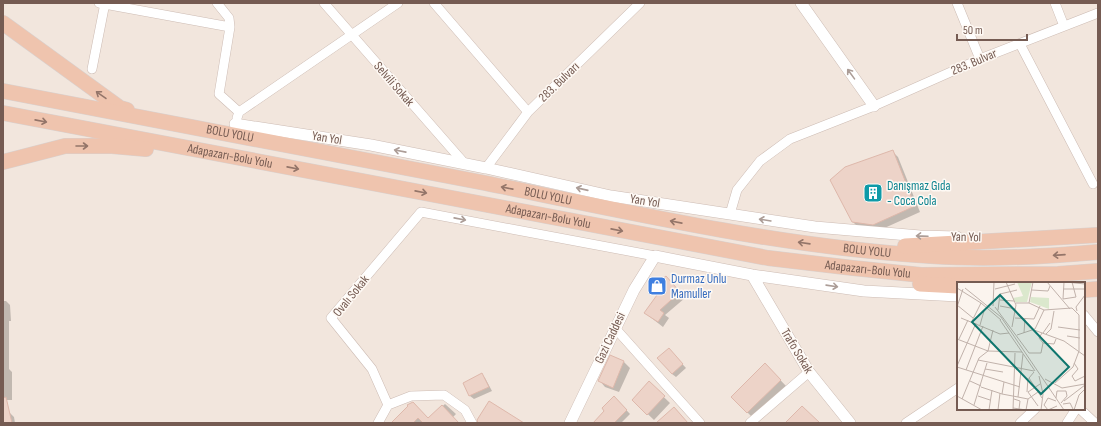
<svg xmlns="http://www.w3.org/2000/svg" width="1101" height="426" font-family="'Sofia Sans Condensed',sans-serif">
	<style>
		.residential { fill: #f2e6dd; fill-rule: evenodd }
		.shadow { fill: #0003 }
		.building { fill: #edd3c8; stroke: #deb8ab }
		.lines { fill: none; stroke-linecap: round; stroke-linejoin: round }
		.minor-casing { stroke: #cdbcb4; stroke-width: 10 }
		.tertiary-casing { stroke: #cdbcb4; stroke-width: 12 }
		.trunk-casing { stroke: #d8d1cf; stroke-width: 16 }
		.minor { stroke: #fff; stroke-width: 9 }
		.tertiary { stroke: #fff; stroke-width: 11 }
		.trunk { stroke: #efc4ae; stroke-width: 15 }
		.oneway { stroke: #ac9d97 }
		.oneway2 { stroke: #947569 }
		.labels { text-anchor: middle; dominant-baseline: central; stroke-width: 3; stroke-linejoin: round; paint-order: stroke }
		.street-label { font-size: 13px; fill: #755b52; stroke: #fef9f4 }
		.culture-label { font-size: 13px; fill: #0d838f; stroke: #fef9f4; text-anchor: start }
		.shop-label { font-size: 13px; fill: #366cbe; stroke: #fef9f4; text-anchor: start }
		.inset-road { fill: none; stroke: #c1b2ab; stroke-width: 1 }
		.view { fill: #0f766e; fill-opacity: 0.15; stroke: #0f766e; stroke-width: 2 }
		.inset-edge { fill: none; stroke: #755b52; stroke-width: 2 }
	</style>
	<rect width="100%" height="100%" fill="#fbf4ee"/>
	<!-- residential -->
	<path class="residential" d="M3,3H1098V423H3ZM958,283H1084V409H958Z"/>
	<!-- shadow -->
	<path class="shadow" d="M892,151L898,157L920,212L880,230L858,227L852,221Z
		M671,282L685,298L665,315L669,318L663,327L645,313Z
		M3,301H6L10,305L11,321H9V369L12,372V400H3Z
		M672,353L686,368L676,377L672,374Z
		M611,357L624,362L630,368L619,392L605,387L600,381Z
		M765,364L786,386L753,418L732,397Z
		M482,375L485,378L492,391L474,399L470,396L464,383Z
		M649,383L670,403L654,420L633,400Z
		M614,397L630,414L621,423H595L606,411Z
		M445,404L456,414L453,417L458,423H425L423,422L422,423H403L410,406L428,419Z
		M9,412L14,417L15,423H3V413Z"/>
	<!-- building -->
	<path class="building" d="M893,150L915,206L873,225L852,222L830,180L845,167Z
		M666,276L680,292L660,310L664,313L658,322L644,313L657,295L651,288Z
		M669,348L683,364L672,374L657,358Z
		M610,355L624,361L613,388L598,381Z
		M765,363L781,380L747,413L731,397Z
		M482,373L489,387L469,396L463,383Z
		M649,381L665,396L647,415L632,400Z
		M614,396L627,410L614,423H593L604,411L602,408Z
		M6,397L12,423H3V398Z
		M489,401L524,423H478L477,420Z
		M413,402L428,418L442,405L459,423H423L418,418L413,423H391L408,406L407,405Z
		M802,406L820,423H785Z
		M674,407L688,423H656Z"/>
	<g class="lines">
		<defs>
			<path id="minor" d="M99,3L230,27L219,94L239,112
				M217,3L229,18L230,27
				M324,3L465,164
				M434,3L528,112
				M957,3L980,59
				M1055,3L1064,26
				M1020,44L1093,184
				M92,69L105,3
				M237,118L239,112L398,3
				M486,168L528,112L640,3
				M730,214L737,190L760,161L790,139L874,106L980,59L1098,13
				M1084,315L1098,332
				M615,328L700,423
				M388,405L372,369L331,318L421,212L655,256
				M1080,409L1095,423
				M378,423L388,405L411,396L444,395L465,410L472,423
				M750,423L809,372
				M906,423L958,388
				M1020,423L1035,409
				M1067,423L1076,409"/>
			<path id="tertiary" d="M801,3L874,106
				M235,124L371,145L486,168L611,196L815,227L920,236L957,237
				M752,275L809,372L850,423
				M570,423L634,290L655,256L752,275L864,291L958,296"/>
			<g id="trunk">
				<path d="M3,23L120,108L127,110"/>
				<path id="s1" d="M3,91C164,121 325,151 485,183C633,213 780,247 931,256C987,260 1042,257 1098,252"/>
				<path id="s2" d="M3,113L768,258L853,268L921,275L1058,274L1098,271"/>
				<path d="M3,162L65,146H112L146,149"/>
				<path d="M905,246L1098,235"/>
				<path d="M920,284L958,286"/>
				<path d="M1084,290L1098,289"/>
			</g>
		</defs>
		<!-- minor casing -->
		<use href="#minor" class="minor-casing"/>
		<!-- tertiary casing -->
		<use href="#tertiary" class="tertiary-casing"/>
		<!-- trunk casing -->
		<use href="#trunk" class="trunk-casing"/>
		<!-- minor -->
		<use href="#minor" class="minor"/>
		<!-- tertiary -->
		<use href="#tertiary" class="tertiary"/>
		<!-- trunk -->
		<use href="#trunk" class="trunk"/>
	</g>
	<!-- one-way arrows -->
	<defs><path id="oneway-shaft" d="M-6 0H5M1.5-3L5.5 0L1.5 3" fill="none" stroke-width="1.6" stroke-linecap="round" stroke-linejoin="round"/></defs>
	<g class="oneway">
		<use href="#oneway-shaft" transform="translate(851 74) rotate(-126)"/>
		<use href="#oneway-shaft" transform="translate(400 151) rotate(-169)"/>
		<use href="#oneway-shaft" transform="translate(582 189) rotate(-167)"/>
		<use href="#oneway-shaft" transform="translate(460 219) rotate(11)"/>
		<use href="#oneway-shaft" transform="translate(765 220) rotate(-171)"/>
		<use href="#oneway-shaft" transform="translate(922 236) rotate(-178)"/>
		<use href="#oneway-shaft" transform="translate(832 286) rotate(8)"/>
	</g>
	<g class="oneway2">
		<use href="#oneway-shaft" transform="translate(101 95) rotate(-145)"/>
		<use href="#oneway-shaft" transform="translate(41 121) rotate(11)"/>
		<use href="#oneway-shaft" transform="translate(82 146)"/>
		<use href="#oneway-shaft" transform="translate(293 168) rotate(11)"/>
		<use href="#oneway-shaft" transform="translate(507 188) rotate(-169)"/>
		<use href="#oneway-shaft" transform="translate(421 192) rotate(11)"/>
		<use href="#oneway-shaft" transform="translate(676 222) rotate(-169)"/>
		<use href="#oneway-shaft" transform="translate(617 230) rotate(11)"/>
		<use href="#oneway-shaft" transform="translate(804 243) rotate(-172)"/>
		<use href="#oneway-shaft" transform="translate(1059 255) rotate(176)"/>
	</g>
	<!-- icons -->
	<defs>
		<symbol id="building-square" viewBox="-11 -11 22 22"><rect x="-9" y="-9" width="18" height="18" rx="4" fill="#0f9aa8" stroke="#fef9f4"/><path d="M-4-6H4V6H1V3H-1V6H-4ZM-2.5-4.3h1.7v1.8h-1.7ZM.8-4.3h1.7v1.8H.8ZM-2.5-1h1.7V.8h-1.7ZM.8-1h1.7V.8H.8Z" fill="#fff"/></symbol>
		<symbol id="shop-square" viewBox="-11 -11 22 22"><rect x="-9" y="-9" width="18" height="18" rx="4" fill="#3f7fe0" stroke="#fef9f4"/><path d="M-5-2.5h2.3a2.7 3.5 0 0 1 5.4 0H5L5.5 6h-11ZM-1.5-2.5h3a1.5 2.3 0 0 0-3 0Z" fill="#fff"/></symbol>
	</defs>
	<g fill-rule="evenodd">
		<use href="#building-square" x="862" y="182" width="22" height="22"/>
		<use href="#shop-square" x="646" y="275" width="22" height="22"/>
	</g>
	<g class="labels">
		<!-- street labels -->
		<g class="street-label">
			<text transform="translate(974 62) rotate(-23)">283. Bulvar</text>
			<text transform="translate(559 82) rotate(-44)">283. Bulvarı</text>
			<text transform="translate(394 84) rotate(49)">Selvili Sokak</text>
			<text stroke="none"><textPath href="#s1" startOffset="231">BOLU YOLU</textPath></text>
			<text transform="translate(327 138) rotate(9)">Yan Yol</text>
			<text stroke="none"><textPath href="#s2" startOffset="231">Adapazarı-Bolu Yolu</textPath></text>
			<text stroke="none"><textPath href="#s1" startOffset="555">BOLU YOLU</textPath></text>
			<text transform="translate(645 201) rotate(9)">Yan Yol</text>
			<text stroke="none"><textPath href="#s2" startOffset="555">Adapazarı-Bolu Yolu</textPath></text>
			<text transform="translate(966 237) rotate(1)">Yan Yol</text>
			<text stroke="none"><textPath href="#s1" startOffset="879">BOLU YOLU</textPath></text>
			<text stroke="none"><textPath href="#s2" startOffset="879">Adapazarı-Bolu Yolu</textPath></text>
			<text transform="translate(351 296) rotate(-51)">Ovalı Sokak</text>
			<text transform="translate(610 338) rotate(-65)">Gazi Caddesi</text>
			<text transform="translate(797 351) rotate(59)">Trafo Sokak</text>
		</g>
		<!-- culture labels -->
		<g class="culture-label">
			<text x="887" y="186">Danışmaz Gıda<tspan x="887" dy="15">- Coca Cola</tspan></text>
		</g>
		<!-- shop labels -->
		<g class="shop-label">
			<text x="671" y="279">Durmaz Unlu<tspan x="671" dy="15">Mamuller</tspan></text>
		</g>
	</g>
	<!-- overview -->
	<g transform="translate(957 282)">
		<rect width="128" height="128" fill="#fbf4ee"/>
		<path d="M60,0H75L70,20H58L56,16L66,14ZM74,15L92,16V27L73,20Z" fill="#dbe8cd"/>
		<path class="inset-road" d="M49,0L59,23L55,45M90,0L113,27M109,0L128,2M0,6L24,21L44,38M8,6L44,35L107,128M38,7L58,2M106,7H128M75,8L91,9L93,4M106,17L119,15L115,0M106,17L107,0M43,18L57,19M59,21H72L87,28M72,21L76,0M0,23L16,36M36,24L37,0M43,24L59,27M0,25L6,7M38,25L72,71H84L86,61M41,28L43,12L60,8M120,29L119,25L128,13M4,36L43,52L52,51M58,36L77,37L83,24M43,38L78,89M15,39L24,21M23,43L27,29M101,45L123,48M77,48L107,59L128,74M67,51L68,36M85,51L82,56L86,61L97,62L99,57M86,51L93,41M89,52L94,47L97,29M60,53L78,47L87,28L115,26L122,33M110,54L123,56M0,57L31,69L65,70M2,57L11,38M21,78L77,89M117,81L121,87L115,94L118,99L128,94M0,84L19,41M0,85L63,105M28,87L46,90M9,88L26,44M77,90L72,96L85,116M82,94L86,112L84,128M88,97L105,106L128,102M13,99L24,104M98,101L116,85L122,69V33M24,105L45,112L47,100M70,110L71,96M45,112L61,115L66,72M0,114L25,128M21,114L33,118M99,116L100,109H109L110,114L104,121M5,117L22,76L31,69L36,48M57,117L63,119L62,127M71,117L81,110M99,119L91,116L87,123L91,128L100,124M107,119L128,103M106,122L113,121L116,127M17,123L30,81M81,124L71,110L83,102M56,126L69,128L71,117L61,115M32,128L35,108M41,128L43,111M56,128L58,71M117,128L122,113L128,107"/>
		<path class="view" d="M43,13L112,85L84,112L15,40Z"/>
		<rect width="128" height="128" class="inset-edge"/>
	</g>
	<!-- border -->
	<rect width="1101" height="426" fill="none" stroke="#755b52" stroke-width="8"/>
	<!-- scale -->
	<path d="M957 34v6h70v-6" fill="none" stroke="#755b52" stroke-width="2"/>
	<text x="963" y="34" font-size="12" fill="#755b52" stroke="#fef9f4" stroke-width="3" paint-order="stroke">50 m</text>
</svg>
